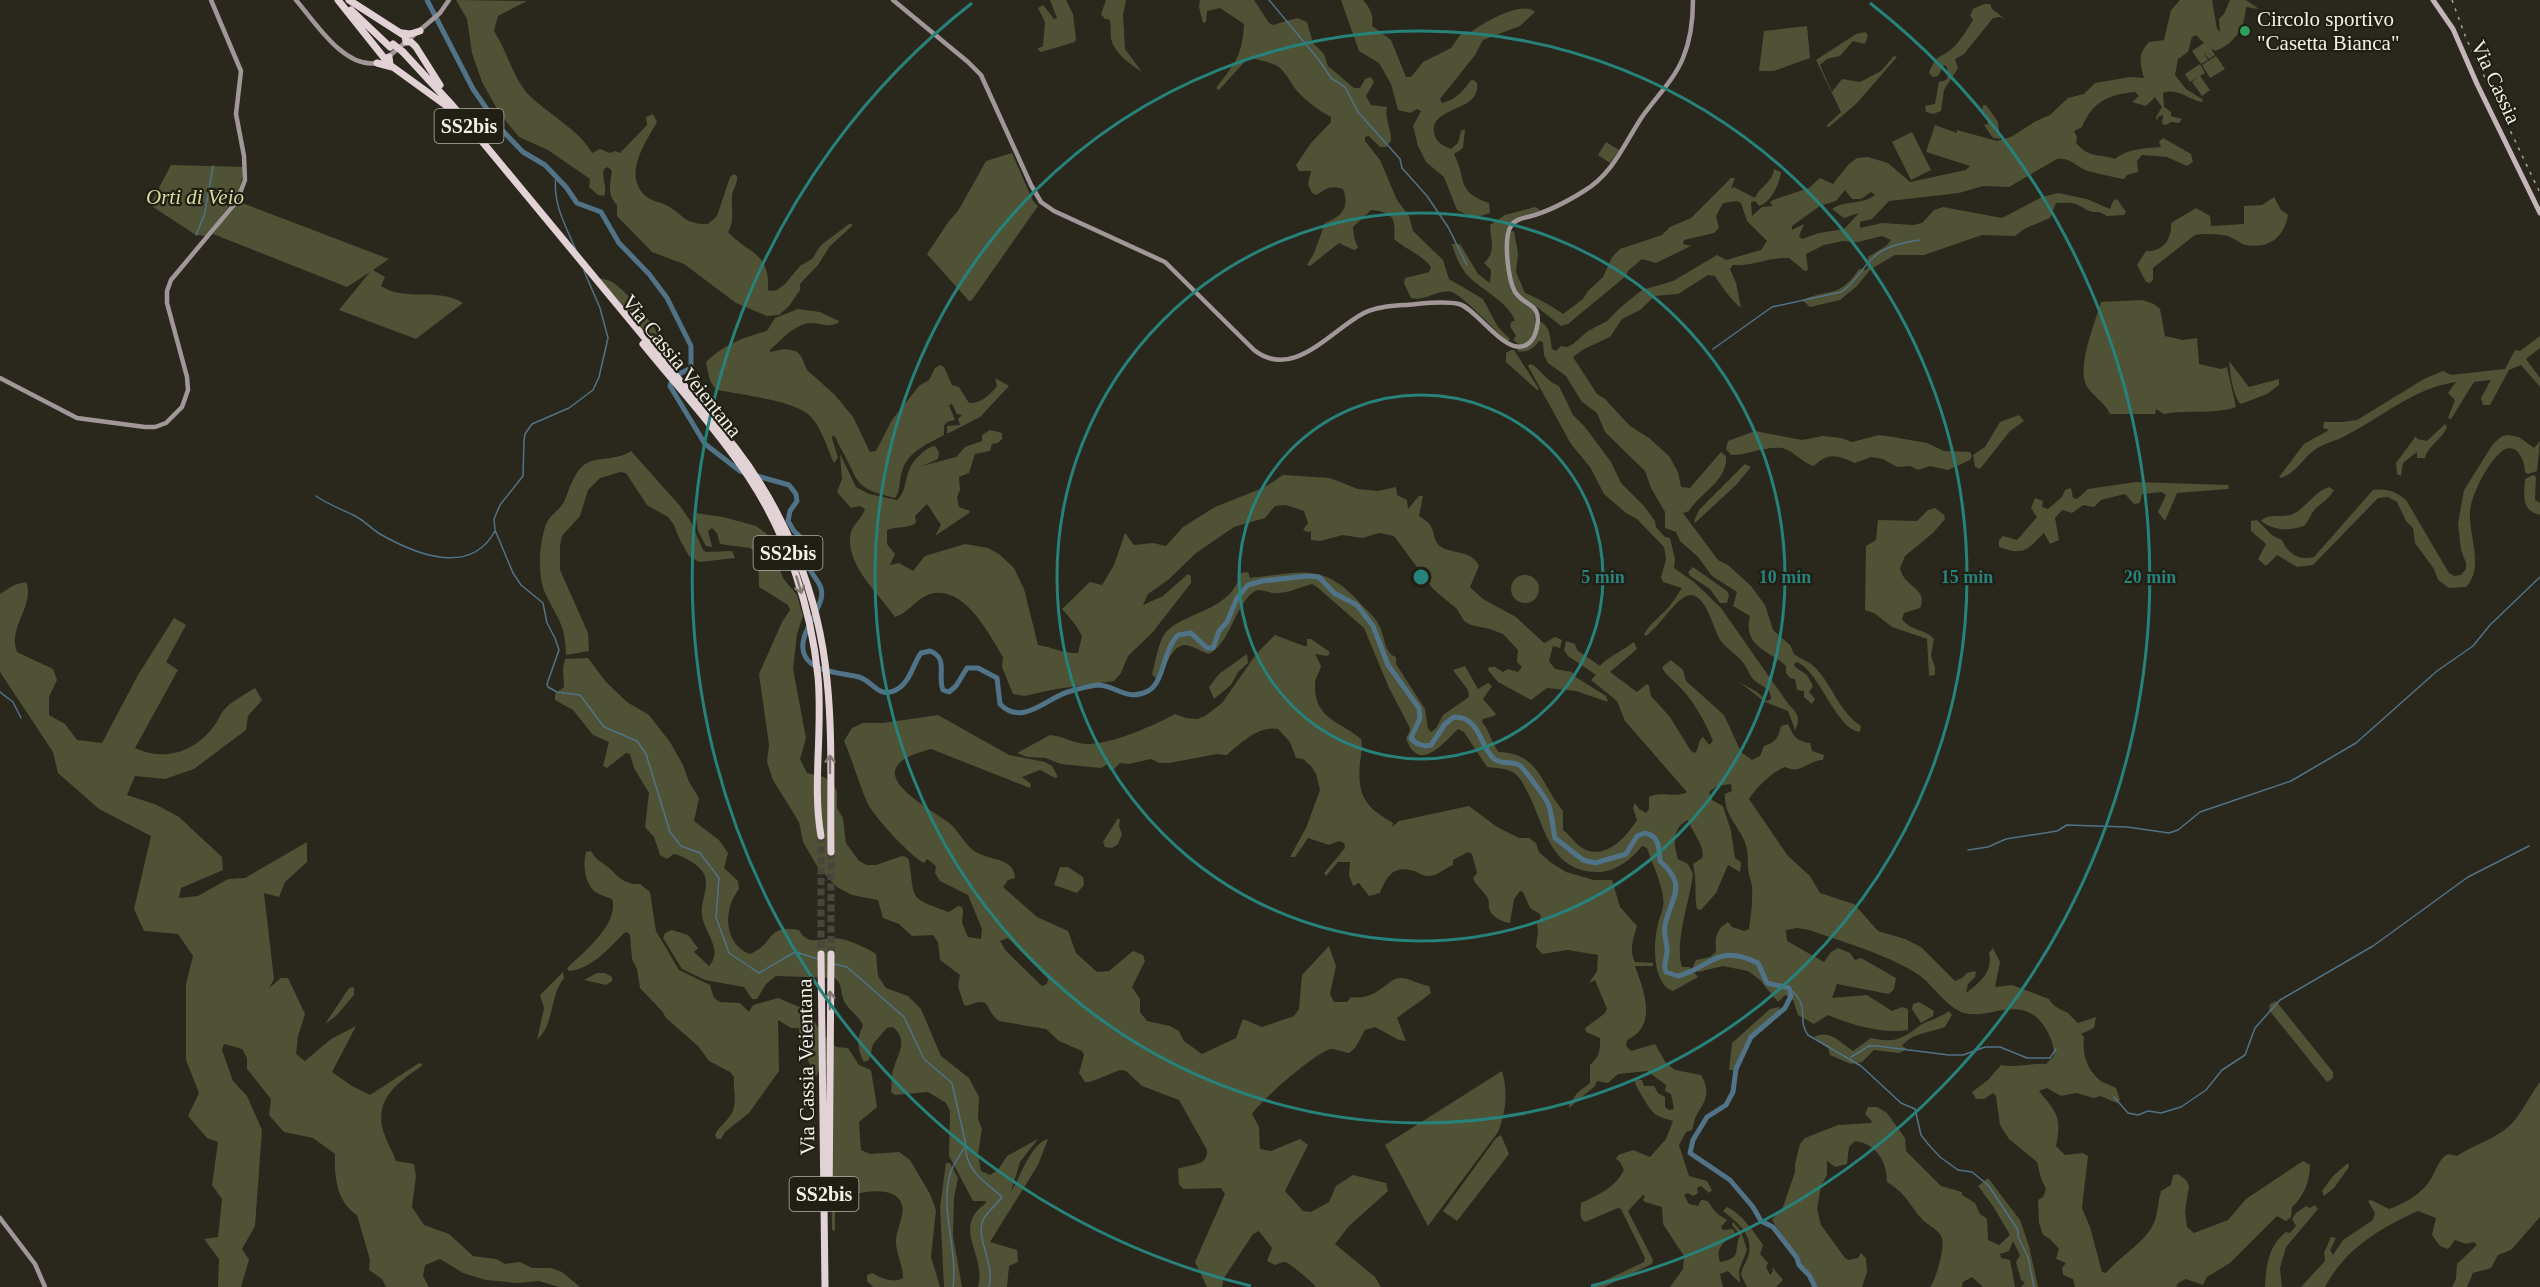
<svg xmlns="http://www.w3.org/2000/svg" width="2540" height="1287" font-family="'Times New Roman',serif">
	<style>
		.green { fill: #4f5234; fill-rule: evenodd }
		.lines { fill: none; stroke-linecap: round; stroke-linejoin: round }
		.stream { stroke: #517388; stroke-width: 1.5 }
		.river { stroke: #517388; stroke-width: 5 }
		.highway-tunnel { stroke: #48453c; stroke-width: 7; stroke-dasharray: 7 3.5; stroke-linecap: butt }
		.secondary { stroke: #a19798; stroke-width: 4.5 }
		.primary { stroke: #c4b6b8; stroke-width: 5 }
		.highway { stroke: #e3d2d5; stroke-width: 7 }
		.rail { stroke: #a6a49c; stroke-width: 1.5; stroke-dasharray: 3 6; stroke-linecap: butt }
		.highway-bridge { stroke: #e3d2d5; stroke-width: 7 }
		.oneway { stroke: #827874 }
		.ring { fill: none; stroke: #26827a; stroke-width: 3 }
		.leisure-dot { fill: #2e9e5b; stroke: #211e14; stroke-width: 2 }
		.labels { text-anchor: middle; dominant-baseline: central; stroke-width: 4.5; stroke-linejoin: round; paint-order: stroke }
		.shield { fill: #211e14; stroke: #b3b1a9; stroke-width: 1.5 }
		.shield-label { font-size: 20px; font-weight: bold; fill: #f2f0e9 }
		.poi-label { font-size: 21px; fill: #f2f0e9; stroke: #211e14; text-anchor: start }
		.street-label { font-size: 21px; fill: #f2f0e9; stroke: #211e14 }
		.park-label { font-size: 21px; font-style: italic; fill: #d7dd9f; stroke: #211e14 }
		.centre { fill: #26827a; stroke: #211e14; stroke-width: 3 }
		.ring-label { font-size: 18px; text-anchor: middle; font-weight: bold; fill: #26827a; stroke: #211e14; stroke-width: 4.5; stroke-linejoin: round; paint-order: stroke }
	</style>
	<rect width="100%" height="100%" fill="#2a271d"/>
	<!-- green -->
	<path class="green" d="M456,0L527,1L498,16L494,31C507,51 512,75 527,93C546,113 581,131 592,153L600,149L610,153L615,151L620,153L647,125L646,117L653,114L657,122C646,142 621,176 647,197C654,202 661,202 668,206C685,216 683,224 708,224L717,216L730,177L734,174L737,176C738,184 733,188 732,196C731,208 735,221 728,232C749,255 770,251 768,290L770,291L777,290L785,284L800,266L812,259L821,245L849,224H852V226L830,246L818,265L800,284V290L789,306L779,315L767,316L736,303L684,264L652,252L617,216V205C607,195 610,183 612,171L608,167L604,169C601,178 608,187 604,196L598,195L589,187L590,179L548,150L519,137L500,114L482,82L472,53L467,19Z
		M1050,0H1066L1073,14L1076,39L1075,42L1041,52L1037,49L1043,46L1045,22L1038,8L1043,5L1054,19L1057,18Z
		M1106,0H1126L1123,15L1125,49L1142,72C1130,64 1115,54 1111,39C1110,32 1112,26 1109,19H1105L1101,14Z
		M1200,0H1254L1269,23L1273,25L1297,18L1307,22L1313,43L1324,54L1328,66L1354,88H1360L1365,79L1371,77L1374,82L1366,96L1371,105L1387,107C1384,119 1392,129 1391,141L1386,147H1380L1369,136L1365,137V141L1380,160L1397,200L1409,216L1413,231L1443,260L1449,279L1483,299L1498,327L1510,339L1508,342C1497,333 1462,294 1451,292C1437,289 1425,302 1411,298L1404,283L1405,278L1429,272L1431,267C1425,257 1404,248 1394,239C1396,218 1393,212 1371,210L1353,227L1354,237L1358,248L1354,250L1339,243L1310,266L1307,265L1314,253L1325,223C1342,217 1350,207 1343,189C1331,185 1326,188 1317,195L1312,193L1308,184L1311,171H1299L1296,165L1311,143L1331,122V117C1318,110 1307,102 1297,91C1291,84 1287,74 1280,68C1272,61 1259,61 1249,57L1219,90L1216,88C1235,63 1242,57 1244,24L1220,8L1207,11L1206,22L1203,23L1199,7Z
		M1341,0H1363C1370,8 1374,15 1372,26L1391,40L1406,77H1411L1423,62L1451,48L1463,31L1471,32C1484,22 1523,0 1535,12L1520,26L1483,40L1475,55L1440,99L1442,103C1456,100 1463,91 1472,79L1477,83C1478,89 1476,96 1471,100C1460,110 1430,113 1434,133C1436,142 1443,146 1451,149L1458,143L1461,131L1465,129L1463,148L1454,154C1467,180 1456,192 1489,203L1490,213L1474,218L1457,210L1444,177L1426,162L1418,146L1413,126L1421,111L1417,109L1410,113L1398,110L1391,84L1379,63L1359,51Z
		M2180,0H2212L2217,29L2220,32L2219,19L2224,14L2230,0H2246L2259,9L2246,7C2245,27 2235,44 2215,51L2211,48L2215,55L2209,59L2203,52L2208,60L2201,64L2192,51L2204,43L2196,35L2192,37L2188,52L2178,59L2175,75L2186,89L2202,99L2203,102C2187,100 2180,87 2163,93L2164,107L2171,112V116L2182,119L2179,123L2171,122L2166,125L2162,124L2163,115L2158,117L2157,122L2156,117L2162,107L2155,97L2146,106L2132,102L2139,96L2135,92C2108,95 2093,101 2082,127L2074,131L2077,137L2076,143C2090,159 2098,153 2115,159C2126,149 2147,148 2161,147L2159,142L2163,138L2191,154L2193,162L2187,166L2167,157L2142,155L2137,161L2138,172L2127,175L2124,179C2120,179 2086,171 2083,169C2072,163 2069,158 2057,159L2009,187L1983,186L1959,193L1889,201L1872,219L1860,222V228L1882,223L1913,225L1922,223L1934,210L1943,207L2002,218L2042,197L2058,193L2087,199L2110,209L2113,201L2117,199L2126,212L2124,215L2107,216L2099,212C2087,213 2086,208 2076,204C2070,202 2063,203 2056,203L2050,218L2024,229L2015,236L1982,235L1924,255H1895L1871,269L1856,287L1840,300L1810,307L1802,300C1830,288 1839,299 1859,269L1866,270L1870,264L1867,262L1868,257L1886,246L1891,240L1882,236L1858,242L1843,241L1824,245L1806,254L1808,270L1805,271L1789,258C1769,257 1755,266 1733,265L1730,269L1736,283L1741,308C1731,300 1722,287 1715,276L1708,275L1678,294L1655,296L1640,310L1622,319L1610,337L1584,349L1573,357L1597,394L1605,399L1630,426L1649,438L1669,456L1678,472L1681,487L1690,488L1721,452L1726,456C1728,481 1701,492 1689,511L1683,513L1718,560L1728,565L1751,586L1765,605L1773,630L1790,645L1794,654C1805,662 1811,661 1820,673C1835,692 1841,713 1861,726L1860,732C1836,730 1821,673 1797,662L1794,664L1795,667L1807,675L1813,686L1809,692L1815,699L1812,704L1804,697V691L1797,690L1795,679L1790,678L1786,673V666C1771,651 1742,647 1750,616L1733,606L1737,592L1712,576L1698,557L1680,541L1676,532L1665,528V512L1651,488L1645,471L1605,432L1597,413L1582,402L1566,376L1548,363L1544,355L1543,342L1539,341C1534,349 1526,353 1517,351L1520,345L1513,340L1516,336L1510,326L1512,321H1515C1510,304 1483,290 1470,278C1460,268 1456,257 1452,244H1460L1478,274L1490,283L1491,270L1484,263C1497,252 1490,238 1490,225L1505,215L1535,207L1539,209V211C1526,215 1510,217 1506,232L1514,231L1518,253L1516,272L1525,293C1532,295 1557,309 1563,314L1583,299L1588,291L1603,277L1612,257L1620,249L1662,235L1670,227L1691,218L1731,178H1735L1731,189L1734,187L1755,198C1759,187 1773,182 1774,169L1781,172C1780,183 1771,203 1759,206L1755,201L1751,202L1752,216L1762,207L1773,206L1770,202L1773,200L1809,188L1820,178L1833,184L1848,165L1857,158L1868,157L1888,163L1910,182L1966,170L1970,166L1926,152L1935,125L1957,133V130L1997,141L2011,137L2036,121L2050,115L2068,98L2084,94L2095,83L2130,77L2144,78C2140,63 2137,55 2149,42L2164,40L2171,10ZM1845,190L1852,199H1861L1871,192L1875,195C1862,205 1845,200 1832,209L1844,218L1859,213L1844,229L1819,233L1802,239L1799,236L1804,224L1792,230V226L1820,206L1836,201ZM1737,201L1741,203L1747,221L1767,241L1761,250L1726,260L1717,255L1673,281L1642,290L1621,307L1607,321L1588,331L1573,344L1567,347L1561,346L1556,351L1552,349C1550,338 1551,326 1539,321L1535,324L1534,308L1537,307L1561,326L1568,324L1626,276L1628,271L1642,259L1656,263L1691,246L1683,244L1684,240L1714,233L1719,228L1716,216L1723,203Z
		M1984,4H1990L1992,9L2005,19L2000,17L1993,18L1964,54L1955,59L1958,68L1944,90L1941,111L1933,114L1926,112L1925,106L1935,104L1939,82L1946,80L1948,76L1947,67L1944,65L1938,76L1933,77L1929,73C1936,53 1943,58 1955,46C1958,43 1973,22 1973,19L1970,16L1973,9Z
		M1807,26L1810,58L1774,71H1759L1764,31Z
		M1865,32L1868,35L1865,44L1853,41L1840,56L1827,59L1820,65L1832,92L1842,79L1860,82L1881,71L1894,56L1897,57L1856,104L1829,127L1826,126L1841,112L1816,60L1856,34Z
		M2216,56L2225,69L2210,78L2202,65Z
		M2200,64L2205,73L2200,76L2210,90L2202,96L2192,82L2198,77L2190,82L2185,74Z
		M1983,105H1986L1998,122L2000,139L1993,138L1984,125L1988,124L1986,114L1982,111Z
		M1912,132L1931,170L1911,180L1892,142Z
		M1606,142L1619,150L1610,163L1598,155Z
		M1012,153L1033,201L1038,206L972,300L969,301L927,254L949,221L958,211L986,161Z
		M171,165L245,167L238,194L206,236L196,235L150,205Z
		M2274,197L2281,210L2288,215C2284,239 2267,249 2245,245C2239,243 2234,238 2228,236C2219,234 2204,233 2195,235L2153,268V280L2150,283L2146,282L2137,265L2146,251C2163,252 2172,239 2171,223L2196,208L2210,216L2211,226L2244,224V206L2262,205Z
		M237,201L389,259L373,270L385,277L381,286C406,302 437,287 463,303L416,339L339,310L370,272L347,287L213,234Z
		M599,278C603,279 609,280 612,282C628,291 671,343 670,362L667,361Z
		M2142,300L2154,304L2160,309L2165,336L2183,340L2197,338L2199,364L2221,369L2227,367L2236,407C2213,415 2189,409 2164,414L2156,409L2155,414H2110C2105,402 2092,396 2086,385C2077,366 2095,323 2101,302Z
		M798,309L820,312L839,321L838,323C827,328 820,323 810,323C795,324 780,341 770,350V352L784,349L796,351L801,356L807,370L835,395L853,417L870,452L876,451L892,420L919,386L929,380L935,368L940,365L944,367L952,385L959,387L969,403C980,404 991,394 997,386L995,378L1009,386L980,417L949,433H947V426L960,425L958,419L962,415L957,414L952,404L949,405L955,420L947,422L944,426V435C928,444 908,451 902,471C899,480 901,490 895,498C851,487 861,483 840,447C837,442 837,438 833,435L832,438L838,458L834,463C827,448 821,425 808,414C791,400 742,395 718,390C709,385 708,372 706,362C723,345 744,337 767,331L775,318Z
		M2540,336V348L2526,359L2540,378V387L2521,365L2509,370L2490,405H2483L2481,398L2491,380L2474,382L2451,419L2448,418L2455,400L2448,393L2456,382C2414,388 2382,417 2345,436C2336,441 2324,443 2316,449C2302,458 2297,473 2281,478L2279,477L2304,444L2329,430L2323,428L2324,422H2342L2357,420L2424,379L2443,371L2451,375L2505,369L2515,350L2520,351Z
		M1511,350H1514L1539,389L1537,390L1506,362V353Z
		M2229,361L2249,387L2279,379V385L2267,394L2241,404C2233,398 2230,372 2229,361Z
		M1530,364C1541,368 1544,380 1559,386L1573,415L1585,427L1611,462L1621,483L1644,506L1655,521L1656,527L1665,537L1670,538L1675,559L1674,568L1694,582L1721,608L1789,705C1798,713 1801,720 1795,730L1788,711L1765,702L1739,682L1757,692L1767,701L1771,699C1771,687 1761,687 1754,680C1749,675 1748,669 1744,664C1738,655 1727,649 1721,641C1713,630 1708,598 1692,595C1678,593 1658,630 1645,636L1644,634C1650,624 1657,619 1664,612C1671,606 1677,595 1682,588L1663,582L1661,577L1666,559L1664,547L1637,519L1626,513L1604,494L1590,467L1571,444L1528,366Z
		M2019,415L2024,421L2010,431L1980,469L1975,467L1973,455L1985,447L2000,422Z
		M2445,424L2447,427C2442,440 2428,445 2425,458H2417V452L2403,463L2401,476L2397,474L2396,463L2416,436L2417,439L2427,441Z
		M990,430L1002,433V439L998,443L992,444L990,451L975,454L969,473L959,477L960,490L957,497L959,507L970,511L969,513L935,536L941,525L927,504L915,516L916,523C908,529 897,526 887,530V544L895,554L890,565L899,563L913,571L925,556L965,544L988,548L999,554L1014,568L1024,589L1038,645C1053,647 1063,654 1078,653L1082,636L1075,624L1062,609L1090,582L1102,585L1114,565L1125,533L1134,545L1153,543L1166,546L1183,527L1215,507L1265,487L1283,475L1330,478L1358,489L1378,491L1396,487L1397,495L1407,500L1408,509L1419,496H1423L1419,516C1422,518 1428,522 1430,525C1435,531 1433,542 1441,547C1454,554 1473,551 1479,566L1470,587L1483,599L1516,617L1544,643L1555,637L1562,640L1560,648L1553,646L1549,661L1555,669L1572,672L1574,676L1606,696L1608,702L1576,691L1547,688L1531,700L1498,682L1488,670L1489,667H1495L1503,672L1508,669L1518,672L1522,667L1517,662L1518,650L1503,634L1490,629L1471,625L1464,621L1457,609L1433,589L1394,536L1379,533L1362,538L1343,535L1320,541L1311,540V531L1308,532L1303,530L1308,523L1304,511L1286,505L1275,506L1265,518L1234,527L1196,553L1168,580L1148,594L1143,605L1163,596L1188,574L1191,576V583L1152,633L1128,656L1121,673L1114,681L1056,689L1024,696L1013,694L1002,667L1003,657C989,634 964,584 930,594C917,598 907,614 895,617C879,594 848,568 850,537C851,525 862,519 865,509L860,506L851,508L837,492L842,479L840,454L856,487L869,494L897,500C909,490 902,471 919,456C924,451 928,447 935,446L939,452L938,459L922,466L956,457L965,447L982,441V435Z
		M1755,431L1802,440L1823,436L1841,438L1852,442L1879,435L1893,437L1927,443L1944,451L1970,452L1972,456L1970,460L1948,470L1930,466L1918,470L1910,466L1897,467L1883,459L1871,457L1855,463C1837,455 1828,452 1814,466C1802,463 1793,450 1782,448C1764,446 1748,455 1731,455L1726,449L1728,441Z
		M2508,435L2519,437L2534,448L2540,441L2537,471L2528,474L2525,472C2525,459 2515,439 2500,453C2492,460 2481,477 2477,488C2474,494 2471,503 2470,510C2468,536 2485,566 2466,587L2449,588L2438,580L2434,569L2415,543L2413,528L2406,521L2397,502L2388,497L2378,498L2313,565L2297,567L2277,555L2266,566L2258,559L2266,544L2251,531V521L2257,520L2273,536L2282,540C2288,554 2299,561 2314,557L2373,490C2387,488 2395,491 2406,500L2449,573L2454,576L2461,575L2466,569V563L2461,550L2458,524L2464,490L2493,444L2502,436Z
		M631,451L680,506L691,522L703,550L706,552L732,551L735,558L699,562L689,556L679,538L674,525L668,517L647,505L626,473L620,472L600,478L588,490L580,516L562,536L560,545V570L588,633L589,651L566,655C565,623 559,622 546,595C537,576 539,547 545,527C548,516 559,511 564,502C569,490 575,469 587,463C602,456 616,461 631,451Z
		M1745,464L1751,467L1736,485L1695,523L1694,521L1699,510Z
		M2533,475L2536,477L2535,500L2540,503V515C2521,511 2524,495 2525,479Z
		M2136,482L2229,485L2228,489L2177,493L2165,521L2158,512L2166,495L2162,492L2142,494L2140,503L2134,504L2125,494L2101,500L2094,507L2083,505L2072,513L2062,510L2055,518L2059,540L2050,544L2044,533C2027,550 2024,556 1999,547V540L2003,536L2017,540L2037,517L2031,508L2035,498L2043,501L2042,507L2048,509L2062,497L2065,490L2071,488L2073,498L2077,499L2088,489Z
		M2329,487L2334,490C2329,499 2323,502 2316,508C2311,513 2309,521 2304,526C2289,531 2274,531 2261,521C2269,512 2283,519 2293,514C2307,507 2314,492 2329,487Z
		M1935,508L1944,515L1945,519L1933,533L1905,556L1900,568C1904,588 1929,588 1920,608L1904,613L1902,619C1910,631 1924,628 1934,639L1931,656L1935,667V675L1929,676L1927,639L1892,627L1874,613L1865,610L1866,546L1876,540L1878,520L1917,521L1928,510Z
		M695,513L723,517L756,526L767,534L783,578L797,595L803,616L797,634L793,669L806,738L800,759L807,773L824,777L834,785L837,792V808L843,818L846,843L859,861L867,865H876L902,856L906,857L909,860C915,901 908,897 949,912L958,906L962,907L963,911L962,923L968,937L981,939L982,929L968,895L940,881L935,873L936,866L927,859L924,863C910,856 873,816 867,802C858,782 853,761 844,741L852,728L863,723H883L938,715L1009,755L1045,762L1052,766L1058,777L1055,778L1040,770L1022,777L1031,784L1030,788L931,749C856,768 916,800 948,822C959,830 964,845 976,852C990,861 1014,857 1015,878L1008,880L1003,887L1037,917L1068,931L1076,953L1097,972L1109,971L1133,951L1143,955L1145,961L1132,987L1140,999V1012L1147,1021L1170,1026L1179,1031L1184,1041L1202,1054L1236,1038L1243,1019L1262,1027L1294,1016L1299,1009L1302,975L1329,946L1336,966L1330,994L1334,1002H1347L1351,997C1379,1001 1388,976 1402,978C1408,978 1421,985 1429,986L1431,993C1420,1002 1408,1009 1397,1018L1406,1041L1399,1040L1375,1027L1365,1030L1355,1048L1349,1053C1343,1052 1336,1049 1331,1049C1317,1051 1260,1101 1252,1114L1259,1127L1260,1149L1271,1151L1300,1139L1308,1145L1285,1191L1303,1211L1311,1212L1329,1202L1336,1186L1353,1175L1386,1183L1388,1191L1349,1226L1335,1244L1375,1277L1381,1287H1316C1313,1283 1290,1263 1285,1262C1282,1262 1278,1264 1275,1265L1267,1261L1272,1248L1259,1231L1253,1234L1224,1278L1222,1287H1207L1195,1262L1225,1194L1221,1188L1183,1189L1179,1184L1178,1169C1190,1164 1208,1167 1207,1150L1179,1100L1142,1086L1126,1071L1120,1070L1090,1082H1085L1079,1073L1084,1055L1082,1051L1059,1041L1046,1029L999,1021C983,1009 993,995 967,1006L964,1005L958,986L960,975L940,960L938,942L933,935L912,936L899,924L883,918L878,900L852,895L837,887L817,866L803,842L799,822L773,780L767,762L769,745L759,674L782,622L790,610L788,605L759,587L758,555L750,548L720,544L717,533L712,528L708,531L712,547L706,546L698,531ZM1008,938L1048,979L1047,984L1042,986L1006,951L1000,941Z
		M1693,567L1727,591L1729,595L1727,603H1720L1710,589L1690,576L1688,572Z
		M1248,572L1250,578C1298,573 1323,561 1359,602C1366,610 1376,617 1380,627C1385,637 1384,653 1396,657V664L1425,709L1428,728L1431,732L1436,728L1443,715L1469,697L1468,690L1453,670L1465,666L1478,689L1488,683L1492,686L1483,699L1496,714L1494,716L1483,719L1482,722C1490,731 1491,743 1499,752C1540,754 1540,783 1563,811V830C1570,835 1576,845 1584,849C1606,860 1626,837 1637,820L1633,808L1635,803L1639,809L1646,813L1649,809V797C1661,790 1675,799 1687,792L1625,721L1617,701L1591,680L1596,675L1568,656L1564,650L1566,641L1575,644L1577,650L1600,666C1605,659 1625,649 1634,642L1637,649L1610,672L1637,692L1647,684L1649,686L1651,696L1670,717L1691,751L1695,753C1700,748 1697,741 1703,737L1709,745L1713,741C1705,721 1693,700 1677,684C1670,677 1666,676 1662,667L1671,660L1683,670L1686,681L1724,715L1741,752L1752,760L1760,756L1764,746C1776,742 1778,738 1781,726L1788,724C1794,737 1796,741 1810,743L1812,751L1824,755L1823,760C1808,760 1801,775 1785,767C1772,772 1757,787 1749,799L1788,856L1810,876L1820,893L1854,904L1878,931L1905,939L1921,947L1955,981L1962,978L1967,973L1976,971L1975,977L1968,984L1966,993C1980,982 1993,973 1989,953L1993,948L2000,962L1995,987L2012,985L2049,999C2054,1007 2058,1008 2066,1012C2069,1013 2074,1020 2078,1023L2096,1017L2094,1028L2081,1034L2084,1037C2082,1055 2087,1071 2102,1082C2106,1084 2111,1085 2116,1088L2120,1100L2117,1103L2100,1096L2094,1098L2076,1093L2061,1096L2047,1088L2039,1091C2057,1113 2062,1117 2056,1146L2065,1155L2083,1153L2088,1156L2082,1208L2090,1227L2102,1272L2106,1273C2121,1255 2148,1241 2155,1220C2158,1211 2158,1201 2161,1191L2171,1185L2173,1175L2178,1174L2186,1180L2189,1186L2185,1211L2187,1227L2194,1233L2228,1220L2246,1199L2303,1161L2310,1165C2310,1181 2304,1196 2292,1207L2291,1217L2286,1221L2277,1216L2230,1263L2207,1277L2203,1285L2186,1279L2178,1283L2176,1287H2075L2073,1279L2063,1275L2062,1268L2066,1263L2056,1259L2059,1249L2050,1239L2043,1235L2039,1223L2038,1200L2043,1197L2046,1189L2041,1178L2037,1162L2009,1139L2000,1125L1996,1096L1993,1093L1984,1099H1976L1972,1092L1988,1080L2001,1065C2017,1068 2030,1063 2046,1064L2054,1056C2055,1042 2044,1021 2032,1014C2010,1001 1987,1019 1964,1013C1946,1007 1934,986 1919,975C1889,955 1843,942 1809,930L1797,928L1786,930L1787,941L1824,962L1831,952L1838,948L1850,953L1855,960L1861,958L1896,978L1894,989L1889,994L1837,984L1832,998L1867,995L1892,1011L1902,1007L1908,1009V1030C1882,1034 1852,1025 1828,1015L1814,1024L1798,1015L1793,1000L1785,995L1778,1002L1760,980L1748,971L1723,966L1698,972L1693,966L1696,960L1710,957L1716,952C1715,939 1715,930 1728,922L1732,927L1744,931L1749,929C1751,915 1753,900 1752,886C1751,880 1748,874 1748,868C1748,857 1748,850 1744,840C1736,823 1724,814 1725,794L1732,791L1731,784L1717,786L1709,792L1712,800L1723,806L1731,831L1735,858L1741,862L1740,872L1728,865L1716,893L1701,910L1697,909C1694,894 1697,879 1693,864L1702,858C1706,847 1692,832 1688,820C1672,828 1673,843 1678,859L1688,864L1693,874C1690,900 1674,943 1682,967H1690L1698,977L1673,991C1652,984 1653,942 1658,924C1660,915 1665,907 1663,897C1661,881 1652,863 1647,848L1642,846C1631,860 1614,873 1596,872C1551,871 1545,828 1529,795C1525,787 1521,778 1514,773C1507,768 1495,768 1487,767L1464,732L1458,729C1442,745 1418,774 1406,738L1410,731L1409,726L1389,688L1364,628L1317,587L1312,584C1301,587 1286,594 1275,593C1267,593 1259,587 1252,593C1234,609 1229,644 1209,654C1202,652 1196,648 1190,646C1174,640 1166,665 1161,676L1155,678L1152,674C1156,662 1158,639 1168,630C1189,611 1234,609 1240,573Z
		M1511 589a14 14 0 1 1 28 0a14 14 0 1 1-28 0Z
		M26,582C34,600 16,620 15,638C14,642 16,648 17,652L53,669L57,680L49,697V715L65,724L77,740L102,743L138,675L174,618L186,625L166,662L178,670L135,748C164,762 195,752 214,726C218,721 220,714 224,710C231,701 246,694 255,688L262,700L248,716L246,730L194,769L165,779L135,776L127,795L157,805L179,817L222,857L223,870L181,888L179,898L198,896L228,879L245,878L307,842V862L285,882L279,897L264,893L274,979L269,988L281,978H288L305,1014L298,1036L296,1054L305,1061L331,1039L356,1026L332,1072L352,1086L370,1095L419,1063L423,1065C400,1081 374,1098 383,1130C386,1141 392,1150 396,1161L414,1164L416,1176L412,1207L424,1225L449,1234L473,1256L496,1259L505,1264L520,1262L532,1268H551L562,1272L580,1287H559L539,1281L517,1283L486,1280L463,1273L440,1259L425,1265L423,1276L429,1287H386L382,1279L369,1270L370,1260L357,1215C337,1202 334,1177 335,1154L313,1138L284,1132L269,1115L271,1099L247,1069V1058L242,1049L224,1044L222,1050L233,1081L247,1096L262,1130L255,1226L242,1249L249,1260L241,1287H218L219,1259L204,1239L218,1237L222,1199L212,1185L218,1142L207,1138L188,1116L199,1093L186,1060V984L193,956L178,934L144,931L134,909L151,836L99,809L58,773L53,752L0,672V594L14,585Z
		M1275,635L1304,646H1307V639H1311L1330,652L1328,656L1315,654L1321,666C1320,672 1315,678 1315,684C1314,720 1341,721 1361,739C1363,746 1361,755 1360,762C1357,796 1365,807 1393,823L1392,827L1399,821L1469,806L1497,827L1519,838H1529L1536,843L1539,852L1550,862L1566,872L1594,880H1612L1620,907L1637,926C1633,938 1629,951 1635,962L1653,963V966H1635C1644,991 1658,1026 1627,1040L1626,1046L1631,1051L1655,1044L1666,1063L1675,1070L1701,1075C1711,1092 1706,1100 1696,1116C1694,1120 1694,1125 1692,1130L1686,1132L1679,1145L1689,1176L1707,1181L1712,1190L1709,1193L1701,1186L1697,1188L1698,1193L1693,1196L1688,1193L1684,1195L1689,1204L1698,1206L1701,1200C1711,1200 1709,1205 1715,1211C1718,1215 1723,1217 1727,1220L1721,1227L1723,1230L1733,1229L1736,1235C1724,1240 1715,1248 1720,1262C1743,1258 1733,1251 1740,1235L1732,1225L1733,1222L1741,1231L1747,1250L1739,1270L1740,1283L1728,1271L1720,1274L1723,1287H1670L1683,1269L1684,1256L1663,1224L1662,1207L1645,1202L1643,1200L1645,1196L1643,1195L1628,1211L1653,1260L1652,1264L1604,1287H1591L1644,1262L1645,1258L1621,1209L1618,1208L1585,1222C1578,1217 1581,1211 1581,1203C1598,1195 1615,1188 1624,1170L1620,1162L1616,1159L1618,1155L1633,1150L1650,1157L1666,1139L1673,1121C1667,1119 1658,1117 1654,1113C1649,1109 1634,1084 1634,1079L1642,1080L1644,1086H1654L1658,1093L1665,1097V1107L1669,1110L1674,1109L1671,1094L1665,1091L1666,1085L1647,1071L1618,1074L1608,1083L1597,1081L1595,1086L1569,1108V1105L1577,1093L1590,1083V1065C1600,1056 1600,1051 1600,1038L1586,1032L1585,1028L1604,1014L1607,1009L1595,980L1589,983L1597,971L1598,955L1568,950L1542,954L1536,947L1538,931L1537,924L1541,917L1540,914L1530,908L1523,892L1520,891L1514,899L1510,923C1504,923 1493,917 1490,911C1488,906 1490,902 1487,897C1483,890 1475,885 1473,878L1477,873L1472,854L1468,852L1453,860V865C1445,868 1436,877 1428,876C1423,876 1419,873 1414,871C1393,865 1387,876 1380,893L1369,896L1359,883L1353,886L1349,875L1350,862H1338L1326,876L1324,873L1345,848L1344,843L1339,841L1329,845L1308,838L1295,857H1290L1306,828L1320,790L1316,774L1311,766L1303,759L1296,758L1290,742L1278,729C1260,725 1240,743 1227,755L1217,754L1169,763H1159L1151,759L1129,764L1120,763L1112,771L1109,769L1108,764L1101,768L1061,764L1045,758L1027,757L1017,753L1050,735C1063,736 1075,744 1087,744C1112,744 1153,726 1175,714L1186,718L1197,719L1205,716L1222,703L1257,653Z
		M1247,654L1248,663L1238,672L1231,685L1214,699L1209,687L1219,674Z
		M588,658L606,682L627,702L649,715L670,742L683,765L689,782L699,798L694,821L719,840L728,853L724,868L738,881L739,889C723,909 723,944 750,954C775,944 765,924 799,930C809,949 825,935 842,939C851,941 869,949 876,954L878,976L886,988L908,996L921,1009L941,1056L969,1078L979,1097L978,1119L982,1129L978,1154L981,1171L990,1175L998,1170L1007,1156L1038,1139L1020,1162L1011,1192C1020,1178 1031,1143 1048,1139L1038,1165L990,1242L1017,1250L1018,1262L1009,1266L1007,1287H978C987,1255 951,1228 985,1204L986,1201H973L949,1156L950,1111L946,1103L928,1092L895,1095L891,1092C892,1084 891,1075 894,1067C899,1052 908,1040 893,1027L887,1028L873,1044L869,1060L864,1062C857,1049 856,1039 863,1026C860,1016 849,1011 844,1001C840,991 843,985 835,978L776,976L766,984L757,999H752L744,987L705,980L682,969L663,938L665,933L672,930L688,935L698,948L694,952L709,966C724,950 704,933 702,915C700,901 710,888 704,874C700,865 683,856 674,854L667,859L660,855L654,837L645,827L649,793L634,768L630,754L626,753L607,768L603,766L609,742L593,735L573,710L555,700V694L564,687L563,669L565,659Z
		M1118,818L1120,820L1119,826L1122,834L1118,844L1112,848L1105,847L1103,842Z
		M591,851C596,860 600,861 608,867C618,876 624,885 640,884L650,892L656,931L679,970L710,985L714,998L720,1002L740,1003L749,1012L753,1005L778,998L809,1011L819,1030L836,1047L848,1048L859,1065L871,1070L877,1107L859,1122L861,1150L870,1154L899,1152L910,1160L930,1194L936,1210L931,1257L940,1287H873L867,1281V1275L872,1273C882,1278 892,1284 903,1278C903,1265 896,1254 896,1241C896,1230 905,1215 902,1205C897,1185 861,1191 848,1197C843,1200 839,1206 835,1211V1231L832,1230L830,1066L820,1068L816,1077L801,1046L799,1028H791L778,1020L779,1071L749,1113L725,1132L721,1139H717L715,1135C719,1125 732,1119 734,1107C736,1097 733,1087 734,1077L730,1072L709,1061L698,1046L666,1018L662,1011L640,988L637,969L632,959L630,935L627,932L624,933C609,948 592,969 569,971L567,968C583,953 620,923 612,899C606,897 597,894 593,890C584,880 583,863 586,852Z
		M1060,867H1068L1083,877L1084,885L1077,893L1054,885Z
		M563,972L564,978C549,997 555,1023 537,1040L544,1008L540,995Z
		M597,973H605L612,977V981L606,985L584,980Z
		M354,987V995L336,1016L325,1024L349,988Z
		M2276,1001L2333,1072V1078L2327,1082L2269,1010L2270,1004Z
		M1919,1002L1934,1011L1933,1016L1921,1023L1912,1009L1913,1004Z
		M1779,1007L1780,1012C1773,1020 1763,1023 1756,1030C1745,1040 1740,1056 1735,1070H1729L1732,1043L1770,1009Z
		M1949,1011L1952,1015L1945,1027C1930,1033 1913,1032 1902,1046L1907,1049L1899,1053L1874,1050L1862,1062L1851,1064L1830,1055L1828,1048L1814,1037C1831,1029 1840,1043 1853,1051L1871,1038C1894,1043 1901,1040 1919,1026C1928,1020 1940,1018 1949,1011Z
		M1502,1071C1508,1091 1506,1113 1498,1132L1428,1226L1385,1145Z
		M2540,1082V1217L2511,1250L2498,1255L2491,1268L2473,1273L2467,1287H2452L2456,1279L2457,1264L2477,1245L2474,1242L2466,1244L2455,1240L2448,1249L2440,1246L2432,1235L2436,1218L2418,1211C2380,1228 2345,1249 2325,1287H2301L2325,1261L2324,1253L2331,1237L2336,1238L2330,1250L2333,1255L2343,1240L2373,1220L2375,1213L2368,1201L2371,1200L2389,1209C2403,1204 2420,1195 2429,1182C2436,1172 2438,1159 2448,1154L2457,1156C2472,1146 2489,1141 2503,1131C2520,1120 2528,1097 2540,1082Z
		M1868,1107H1877L1887,1113L1905,1138L1906,1151L1941,1186L1962,1192V1195L1975,1203L1980,1214L1987,1219L1988,1240L1999,1245L2010,1235L1993,1206L1978,1186L1988,1178L2020,1220L2029,1246L2038,1287H2021L2025,1283L2021,1280L2016,1262L2020,1255L2013,1241L2009,1251L2000,1254L2001,1258L2010,1260L2015,1287H1983L1972,1277L1963,1282L1962,1287H1930C1936,1280 1945,1247 1942,1238C1939,1229 1928,1226 1922,1219C1913,1210 1908,1198 1898,1190C1895,1187 1891,1185 1887,1182C1887,1161 1876,1144 1855,1141L1849,1147L1847,1164L1835,1167L1827,1161V1175L1821,1186L1817,1209L1821,1225L1845,1258L1849,1260L1858,1258L1861,1253L1866,1258L1867,1272L1862,1287H1816L1772,1220L1783,1207L1795,1172V1164L1800,1144L1805,1138L1838,1125L1871,1123L1872,1121L1865,1114Z
		M1501,1135L1509,1154L1457,1221L1443,1211L1496,1138Z
		M946,1163H950L958,1178L954,1198L953,1236L962,1287H944L940,1207Z
		M2348,1163L2349,1167L2334,1188L2324,1196L2322,1191L2333,1176Z
		M2315,1205L2318,1209L2286,1247L2280,1268L2282,1287H2265C2266,1266 2268,1246 2286,1232L2290,1233L2296,1226L2292,1219L2296,1213L2306,1206L2310,1208Z
		M1727,1207C1742,1214 1754,1232 1763,1245L1760,1254L1768,1263L1766,1267L1770,1275L1773,1271L1772,1267L1783,1280L1776,1287H1747L1741,1275C1742,1267 1748,1260 1749,1253C1753,1233 1735,1221 1723,1211Z"/>
	<g class="lines">
		<!-- stream -->
		<path class="stream" d="M1269,0L1319,60L1331,78L1345,87L1358,112L1400,159L1402,168L1427,196L1448,227L1467,265
			M556,177C552,202 566,227 576,250
			M205,212L213,166
			M196,235L205,213
			M584,271L600,308L608,338L599,377L593,390L569,408L532,424L525,434L524,441L523,476L500,505L494,519L495,530L513,573L521,585L543,603L547,623L555,638L559,650L547,684L548,687L557,692L580,695L604,727L637,741L646,754L670,832L681,846L700,853L719,878L716,917L729,953L759,973L795,952L818,959
			M1713,349L1772,307L1841,292C1855,284 1861,268 1874,257C1885,246 1903,243 1919,240
			M316,496C329,505 339,508 353,515C363,519 370,528 380,534C415,554 470,577 495,531
			M0,692L13,702L21,718
			M1968,850L1988,847L2006,839L2057,831L2067,825L2127,827L2169,833L2178,830L2200,812L2291,781L2356,743L2437,671L2473,646L2490,625L2540,577
			M834,964L847,967L904,1017L924,1059L952,1083L966,1145C961,1154 953,1164 950,1174C940,1211 958,1250 953,1287
			M1789,988C1812,1007 1796,1019 1808,1035L1861,1066L1901,1103L1915,1109L1921,1135L1928,1144L1940,1157L1958,1170L1972,1172L1988,1185L2018,1230V1237L2028,1257L2034,1287
			M1851,1057L1869,1046H1877L1949,1055H1963L1985,1047H2000L2027,1058H2050L2056,1049
			M2114,1097L2128,1113L2138,1115L2148,1111L2161,1113L2181,1107L2206,1090L2222,1070L2245,1055L2255,1028L2280,1000L2373,946L2468,877L2529,846
			M966,1147C965,1171 987,1183 1002,1197C997,1204 987,1212 983,1220C975,1237 995,1263 989,1287"/>
		<!-- river -->
		<path class="river" d="M427,0L473,89L500,128L523,152L545,165L566,187L577,203L601,212L619,243L649,274L667,298L691,346V368L673,377L670,386L705,444L740,471L789,485L796,494L797,501L790,511L788,521L794,531L807,543C809,550 808,558 809,566C812,578 825,584 821,599C817,616 796,638 805,656C813,673 844,673 859,677C873,681 878,699 896,690C910,683 913,664 921,653L930,651C949,658 937,676 943,690L949,692L956,686L967,668H978L997,678L1000,704C1023,728 1048,696 1071,691C1080,689 1090,685 1099,685C1116,686 1128,702 1148,691C1164,683 1163,650 1178,635L1191,633L1207,648H1213L1219,631L1227,622L1237,598L1248,585L1262,581L1307,576L1319,577L1334,593L1357,605L1373,626L1388,665L1419,708L1420,718L1411,738C1415,744 1424,747 1431,745L1445,724L1454,717C1480,717 1479,744 1493,758C1500,765 1512,761 1519,765C1523,767 1548,801 1549,806C1552,816 1553,828 1555,838L1583,860L1595,863L1626,854L1637,836L1645,833C1660,836 1659,849 1660,861C1688,886 1672,895 1665,925C1663,935 1668,944 1667,953C1666,961 1663,965 1666,972L1678,976C1712,967 1716,943 1758,963L1767,983L1789,988L1791,996L1785,1008L1751,1037L1736,1069L1733,1092L1726,1105L1707,1117L1693,1140L1690,1153L1730,1180L1753,1207L1761,1221L1773,1227L1797,1258L1799,1265L1809,1275L1815,1287"/>
		<!-- highway-tunnel -->
		<path class="highway-tunnel" d="M821,836V954
			M831,852V954"/>
		<!-- secondary -->
		<path class="secondary" d="M296,0C315,22 344,69 377,63
			M893,0L968,62L981,75L1031,185L1041,202L1054,211L1165,262L1254,350C1293,381 1331,330 1364,313C1376,307 1391,306 1404,305C1420,304 1443,300 1459,304C1478,309 1508,361 1529,343C1534,339 1536,333 1537,327C1542,303 1525,307 1515,292C1508,279 1503,238 1511,226C1515,219 1524,218 1531,216C1550,211 1568,201 1584,191C1613,174 1624,144 1642,117C1656,97 1674,80 1683,58C1691,39 1693,20 1693,0
			M387,58L440,13L449,0
			M0,378L77,418L145,427H155L166,423L182,407L188,390L187,377L167,303V291L171,280L237,201L245,180L244,156L236,114L241,71L211,0
			M0,1218L35,1264L45,1287"/>
		<!-- primary -->
		<path class="primary" d="M2433,0L2453,29L2477,84L2540,213"/>
		<!-- highway -->
		<path class="highway" d="M338,0L385,59
			M349,0L405,36L406,42H411L416,47L440,85
			M351,10L390,47
			M402,33L410,34L420,31
			M403,52L452,105L734,446C786,513 819,595 827,680C833,737 830,795 831,852
			M389,57L390,65L448,107
			M377,63L392,67
			M643,344C678,387 717,430 748,476C787,535 811,606 818,677C823,729 812,786 821,836
			M821,954L825,1287
			M829,1207L831,954"/>
		<!-- rail -->
		<path class="rail" d="M2452,0L2466,38L2540,193"/>
		<!-- highway-bridge -->
		<path class="highway-bridge" d="M393,44L403,52"/>
	</g>
	<!-- one-way arrows -->
	<defs><path id="oneway-shaft" d="M-6 0H5M1.5-3L5.5 0L1.5 3" fill="none" stroke-width="1.6" stroke-linecap="round" stroke-linejoin="round" transform="scale(1.5)"/></defs>
	<g class="oneway">
		<use href="#oneway-shaft" transform="translate(799 585) rotate(73)"/>
		<use href="#oneway-shaft" transform="translate(830 764) rotate(-90)"/>
		<use href="#oneway-shaft" transform="translate(830 1000) rotate(-89)"/>
	</g>
	<!-- distance rings -->
	<g class="ring">
		<circle cx="1421" cy="577" r="182"/>
		<circle cx="1421" cy="577" r="364"/>
		<circle cx="1421" cy="577" r="546"/>
		<path d="M1251 1286A729 729 0 0 1 972 3M1870 3A729 729 0 0 1 1591 1286"/>
	</g>
	<!-- markers -->
	<circle class="leisure-dot" cx="2245" cy="31" r="6"/>
	<g class="labels">
		<!-- shield labels -->
		<g class="shield">
			<rect x="434.5" y="109" width="69" height="34" rx="4.5"/>
			<rect x="753.5" y="536" width="69" height="34" rx="4.5"/>
			<rect x="789.5" y="1177" width="69" height="34" rx="4.5"/>
		</g>
		<g class="shield-label">
			<text x="469" y="126">SS2bis</text>
			<text x="788" y="553">SS2bis</text>
			<text x="824" y="1194">SS2bis</text>
		</g>
		<!-- poi labels -->
		<g class="poi-label">
			<text x="2257" y="19">Circolo sportivo<tspan x="2257" dy="24">"Casetta Bianca"</tspan></text>
		</g>
		<!-- street labels -->
		<g class="street-label">
			<text transform="translate(2496 82) rotate(65)">Via Cassia</text>
			<text transform="translate(682 366) rotate(51)">Via Cassia Veientana</text>
			<text transform="translate(806 1067) rotate(-91)">Via Cassia Veientana</text>
		</g>
		<!-- park labels -->
		<g class="park-label">
			<text x="195" y="197">Orti di Veio</text>
		</g>
	</g>
	<circle cx="1421" cy="577" r="9" class="centre"/>
	<g class="ring-label">
		<text x="1603" y="583">5 min</text>
		<text x="1785" y="583">10 min</text>
		<text x="1967" y="583">15 min</text>
		<text x="2150" y="583">20 min</text>
	</g>
</svg>
